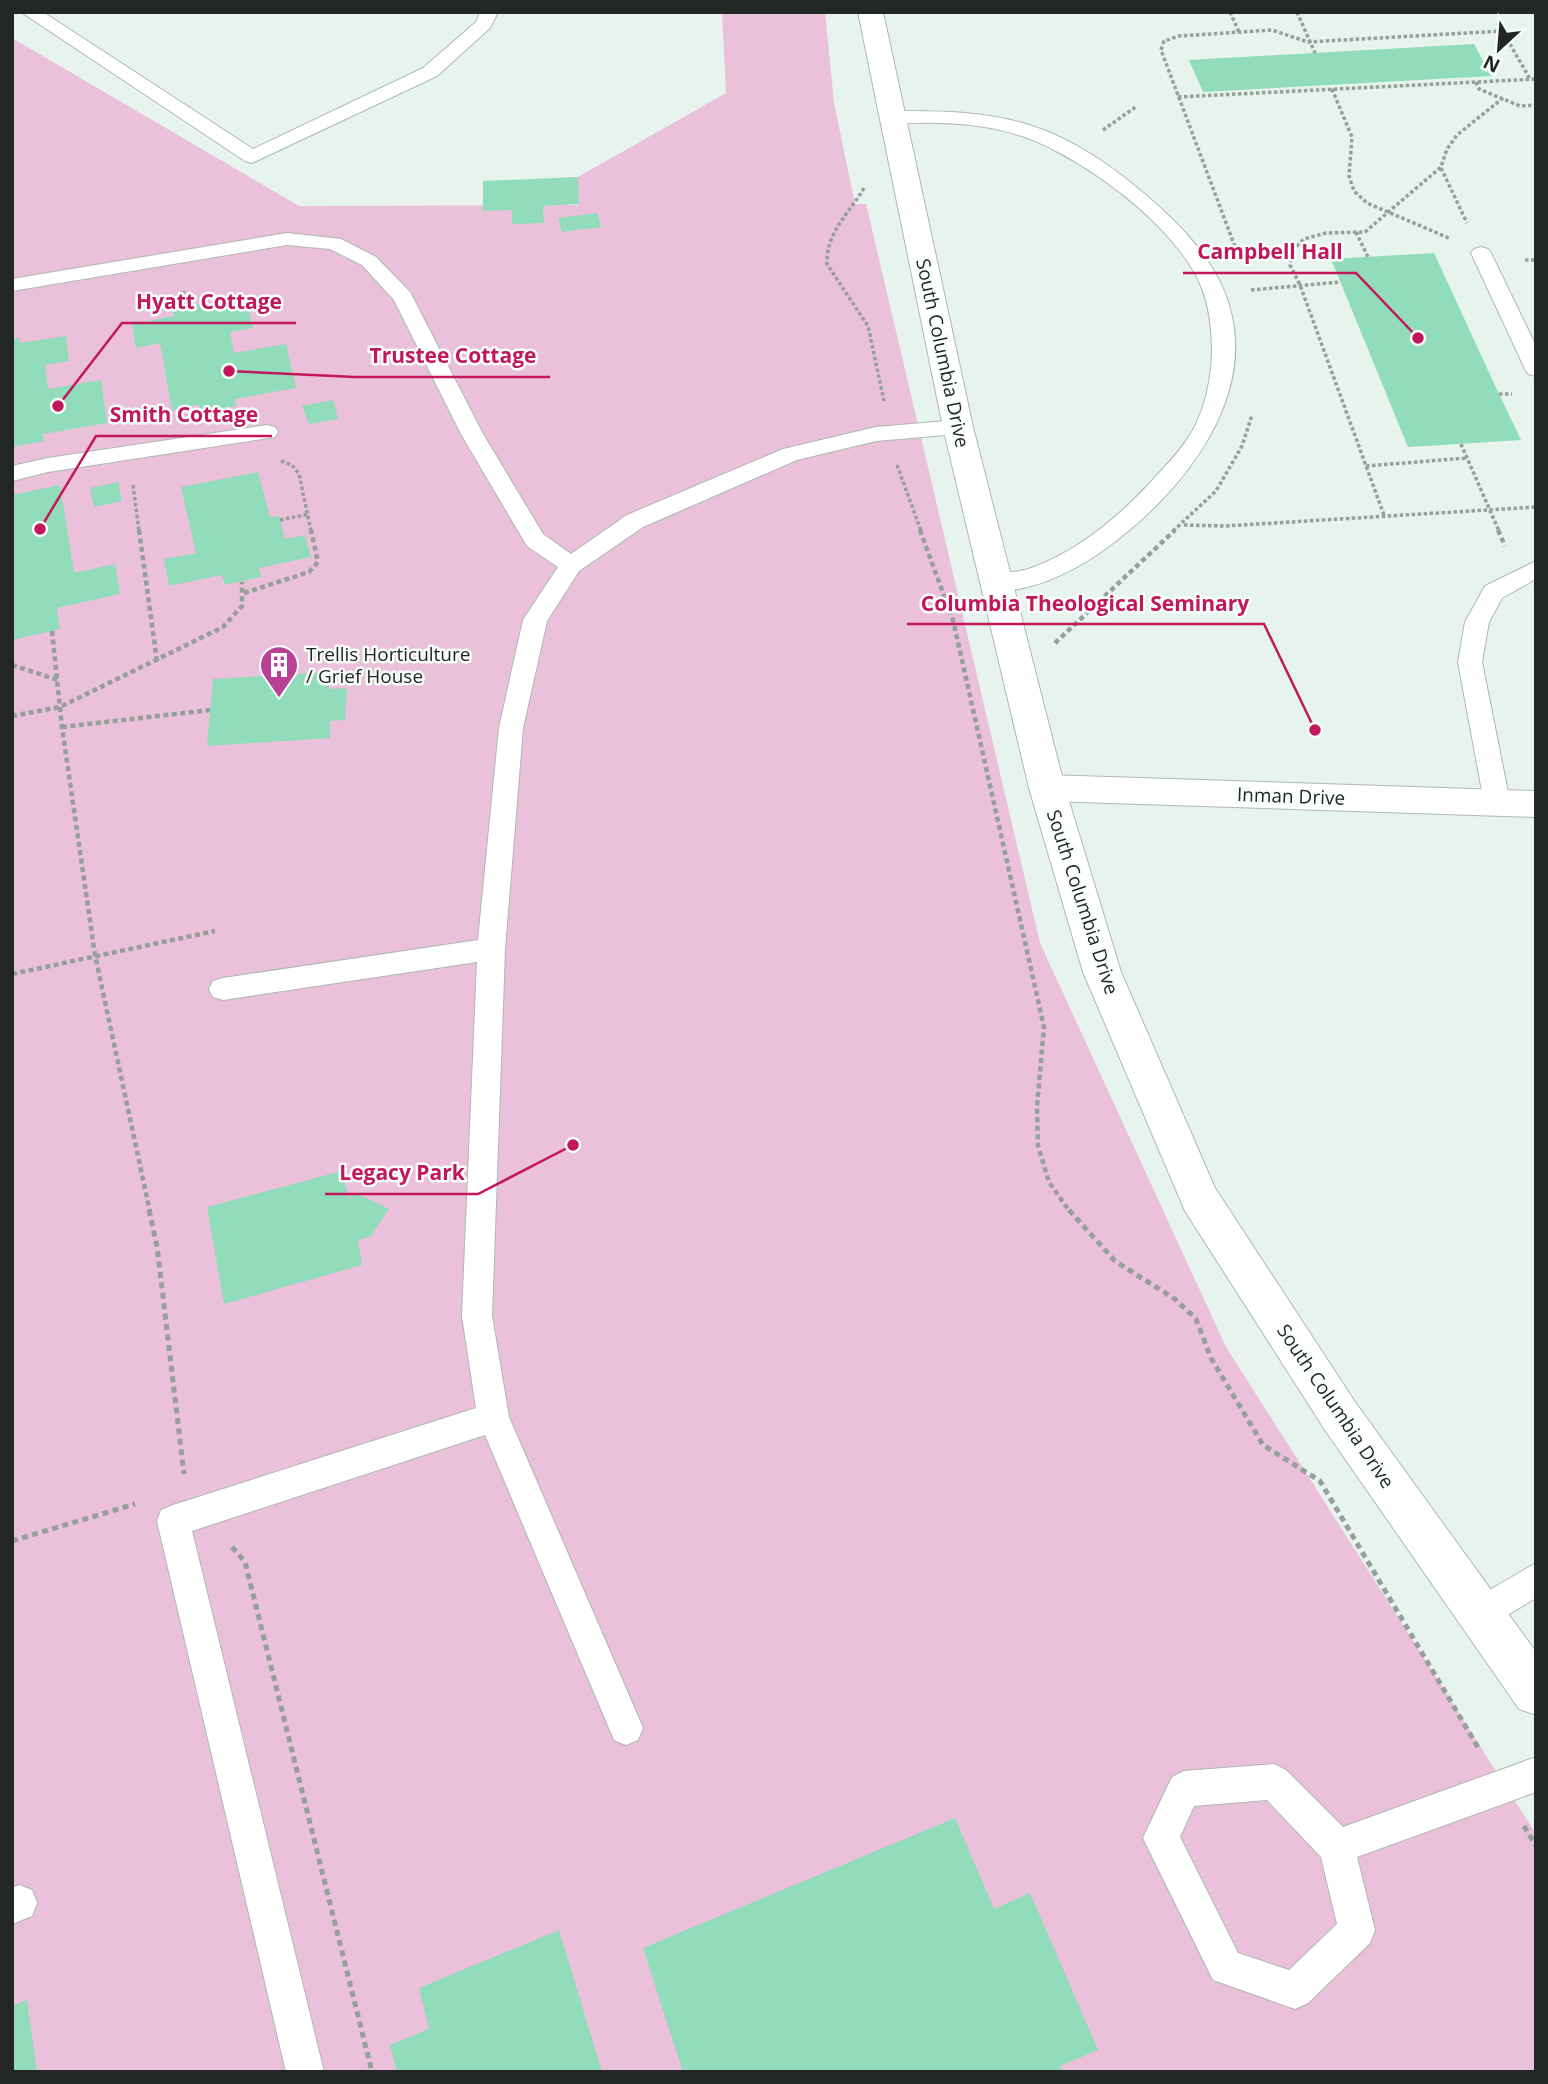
<svg xmlns="http://www.w3.org/2000/svg" width="1548" height="2084" font-family="'Open Sans',sans-serif">
	<style>
		.green { fill: #eac0da }
		.building { fill: #91dcba }
		.lines { fill: none; stroke-linecap: round; stroke-linejoin: round }
		.service-casing { stroke: #aeb9b3; stroke-width: 2 }
		.minor-casing { stroke: #aeb9b3; stroke-width: 2 }
		.secondary-casing { stroke: #aeb9b3; stroke-width: 2 }
		.path-far2 { stroke: #969f9a; stroke-width: 3.5; stroke-dasharray: 3.5 2.5; stroke-linecap: butt }
		.path-far1 { stroke: #969f9a; stroke-width: 4.5; stroke-dasharray: 5 3.5; stroke-linecap: butt }
		.path { stroke: #969f9a; stroke-width: 5; stroke-dasharray: 6 4.5; stroke-linecap: butt }
		.service { fill: #fff; fill-rule: evenodd }
		.minor { fill: #fff; fill-rule: evenodd }
		.secondary { fill: #fff; fill-rule: evenodd }
		.labels { text-anchor: middle; dominant-baseline: central; stroke-width: 5; stroke-linejoin: round; paint-order: stroke }
		.street-label { font-size: 19px; fill: #222624; stroke: #f8fffb }
		.poi-label { font-size: 19px; fill: #222624; stroke: #f8fffb; text-anchor: start }
		.leader { fill: none; stroke: #c2185b; stroke-width: 2.5 }
		.callout-dot { fill: #c2185b; stroke: #f8fffb; stroke-width: 2.5 }
		.callout-label { font-size: 21px; text-anchor: middle; font-weight: bold; fill: #c2185b; stroke: #f8fffb; stroke-width: 5; stroke-linejoin: round; paint-order: stroke }
	</style>
	<rect width="100%" height="100%" fill="#e7f3ed"/>
	<!-- green -->
	<path class="green" d="M722,12H825L834,103L855,204H866L1040,943L1226,1347L1536,1834V2072H12V38L299,206L578,205V177L726,93Z"/>
	<!-- building -->
	<path class="building" d="M1474,44L1491,76L1203,92L1189,60Z
		M578,177L579,204L543,206L544,223L512,224V210L483,211V181Z
		M597,213L601,227L562,232L558,218Z
		M1434,253L1499,394L1521,440L1408,447L1331,259Z
		M247,302L253,328L230,332L234,353L286,344L296,388L235,399L236,406L201,412L199,405L172,410L160,343L136,348L132,324L174,316L172,309L201,304L202,310Z
		M66,336L69,361L45,365L48,389L101,380L107,423L43,434L44,441L12,447V339L19,338L20,343Z
		M333,400L338,419L309,424L302,406Z
		M258,472L270,517L279,516L285,539L305,535L311,557L259,568L261,577L225,585L222,575L169,586L164,559L196,553L181,487Z
		M118,482L122,501L94,507L90,488Z
		M60,485L74,573L115,564L120,594L57,608L60,629L12,640V495Z
		M330,672L329,689L347,688L345,720L330,721V738L207,746L213,679Z
		M342,1171L348,1197L358,1194L389,1209L371,1236L358,1240L362,1265L224,1304L207,1207Z
		M955,1818L994,1909L1030,1893L1098,2050L1060,2066L1062,2072H683L643,1948Z
		M559,1930L602,2072H397L390,2045L429,2029L419,1988Z
		M27,2000L37,2072H12V2006Z"/>
	<g class="lines">
		<defs>
			<path id="service" d="M21,12H43L253,149L423,68L476,22L480,12H498L490,28L437,76L252,163L245,161Z
				M893,111C939,111 985,111 1029,125C1074,139 1112,166 1147,196C1176,221 1204,249 1221,284C1270,389 1182,495 1101,552C1074,571 1022,598 988,588L984,582L988,576C1003,572 1020,573 1034,567C1079,550 1117,518 1149,484C1164,467 1182,450 1193,430C1205,408 1211,379 1212,354C1212,331 1210,308 1201,286C1178,232 1108,178 1056,151C1019,131 981,124 939,123C922,122 903,125 886,121L883,117L886,113Z
				M287,233L341,239L376,257L410,292L483,434L543,534L571,554L627,515L783,449L876,427L958,420L966,422L969,427L966,432L958,434L876,441L797,460L643,527L579,571L547,621L523,728L505,949L492,1316L509,1417L643,1728L638,1740L626,1745L614,1740L485,1435L192,1531L324,2072H286L157,1521L161,1510L173,1505L476,1408L462,1316L477,962L223,1000L213,997L209,989L213,981L223,978L478,940L499,728L523,620L558,567L527,546L461,434L394,300L362,265L330,249L287,245L12,291V279Z
				M1481,247L1488,249L1491,253L1536,346V376L1528,374L1525,369L1471,253L1474,249Z
				M267,425L275,427L278,432L275,437L48,472L12,481V466L48,458Z
				M1536,561V579L1502,598L1489,622L1482,662L1510,802L1506,809L1497,812L1488,809L1484,802L1458,662L1465,622L1485,586Z
				M1536,1563V1598L1481,1631L1469,1626L1464,1614L1469,1602Z
				M1536,1757V1792L1357,1857L1375,1930L1370,1943L1308,2003L1295,2009L1213,1980L1143,1838L1172,1777L1184,1771L1274,1764L1286,1770L1343,1827ZM1267,1800L1321,1857L1337,1924L1289,1970L1238,1953L1180,1837L1194,1806Z
				M19,1885L32,1890L37,1903L32,1916L12,1924V1888Z"/>
			<path id="minor" d="M1047,775L1536,791V817L1047,801L1035,797L1029,788L1035,779Z"/>
			<path id="secondary" d="M858,12H883L973,427L1065,788L1121,972L1215,1188L1355,1402L1536,1652V1715L1519,1709L1325,1430L1185,1211L1083,972L1029,788L943,427Z"/>
		</defs>
		<!-- service casing -->
		<use href="#service" class="service-casing"/>
		<!-- minor casing -->
		<use href="#minor" class="minor-casing"/>
		<!-- secondary casing -->
		<use href="#secondary" class="secondary-casing"/>
		<!-- path-far2 -->
		<path class="path-far2" d="M1230,12L1239,32
			M1297,12L1315,53
			M1498,23L1530,79
			M1476,82L1479,89L1520,106L1536,105
			M1332,89L1352,137L1349,176L1354,191L1367,203L1451,239
			M1178,97L1536,79
			M1103,130L1137,106
			M1441,168L1467,223
			M864,188C849,214 826,232 827,264L868,326L884,401
			M1356,232L1368,257
			M1237,252L1161,50L1164,41L1179,36L1272,30L1308,42L1502,31
			M1525,260H1536
			M1251,290L1340,282
			M183,291L187,306
			M1499,394H1512
			M1461,444L1499,531
			M281,461L292,465L299,474L311,531
			M897,465L921,531
			M1366,466L1467,458
			M133,485L139,531
			M1384,515L1300,285L1290,265L1292,251L1304,239L1326,233L1365,232L1441,167L1447,149L1457,135L1503,98
			M280,520L309,514
			M1184,525L1225,526L1536,507
			M1173,531L1216,491L1242,446L1252,415"/>
		<!-- path-far1 -->
		<path class="path-far1" d="M139,530L157,661
			M920,530L953,620L1044,1027L1037,1107L1038,1146L1049,1182L1070,1212
			M1498,530L1505,546
			M244,593L309,572L318,562L311,530
			M52,631L62,727L95,955L150,1212
			M1055,643L1175,530
			M12,665L58,680
			M12,716L60,707L223,627L242,606V582
			M62,727L210,710
			M12,974L215,931"/>
		<!-- path -->
		<path class="path" d="M149,1210L157,1246L184,1474
			M1069,1210L1115,1261L1175,1299L1196,1319L1211,1358L1263,1445L1320,1481L1479,1749
			M12,1541L135,1504
			M232,1547L245,1562L372,2072
			M1524,1826L1536,1846"/>
		<!-- service -->
		<use href="#service" class="service"/>
		<!-- minor -->
		<use href="#minor" class="minor"/>
		<!-- secondary -->
		<use href="#secondary" class="secondary"/>
	</g>
	<!-- icons -->
	<defs>
		<symbol id="building-pin" viewBox="-11 -11 22 30"><path d="M0 17L-7.5 6A9.5 9.5 0 1 1 7.5 6Z" fill="#b84197" stroke="#f8fffb"/><path d="M-4-6H4V6H1V3H-1V6H-4ZM-2.5-4.3h1.7v1.8h-1.7ZM.8-4.3h1.7v1.8H.8ZM-2.5-1h1.7V.8h-1.7ZM.8-1h1.7V.8H.8Z" fill="#fff"/></symbol>
	</defs>
	<g fill-rule="evenodd">
		<use href="#building-pin" x="257" y="643" width="44" height="60"/>
	</g>
	<g class="labels">
		<!-- street labels -->
		<g class="street-label">
			<text transform="translate(943 353) rotate(78)">South Columbia Drive</text>
			<text transform="translate(1291 796) rotate(2)">Inman Drive</text>
			<text transform="translate(1083 902) rotate(72)">South Columbia Drive</text>
			<text transform="translate(1336 1406) rotate(56)">South Columbia Drive</text>
		</g>
		<!-- poi labels -->
		<g class="poi-label">
			<text x="306" y="654">Trellis Horticulture<tspan x="306" dy="22">/ Grief House</tspan></text>
		</g>
	</g>
	<!-- callouts -->
	<path class="leader" d="M1418 338L1356 273H1183M58 406L122 323H296M229 371L355 377H550M40 529L96 436H272M1315 730L1264 624H907M573 1145L478 1194H325"/>
	<g class="callout-dot">
		<circle cx="1418" cy="338" r="7"/>
		<circle cx="58" cy="406" r="7"/>
		<circle cx="229" cy="371" r="7"/>
		<circle cx="40" cy="529" r="7"/>
		<circle cx="1315" cy="730" r="7"/>
		<circle cx="573" cy="1145" r="7"/>
	</g>
	<g class="callout-label">
		<text x="1270" y="259">Campbell Hall</text>
		<text x="209" y="309">Hyatt Cottage</text>
		<text x="453" y="363">Trustee Cottage</text>
		<text x="184" y="422">Smith Cottage</text>
		<text x="1085" y="611">Columbia Theological Seminary</text>
		<text x="402" y="1180">Legacy Park</text>
	</g>
	<!-- border -->
	<rect width="1548" height="2084" fill="none" stroke="#222624" stroke-width="28"/>
	<!-- north arrow -->
	<g transform="translate(1499 49) rotate(206)" stroke="#f8fffb" stroke-width="5" paint-order="stroke">
	<path d="M0-5L12 26L0 18L-12 26Z" fill="#222624"/>
	<text y="-10" font-size="19" font-weight="bold" text-anchor="middle" fill="#222624">N</text>
	</g>
</svg>
